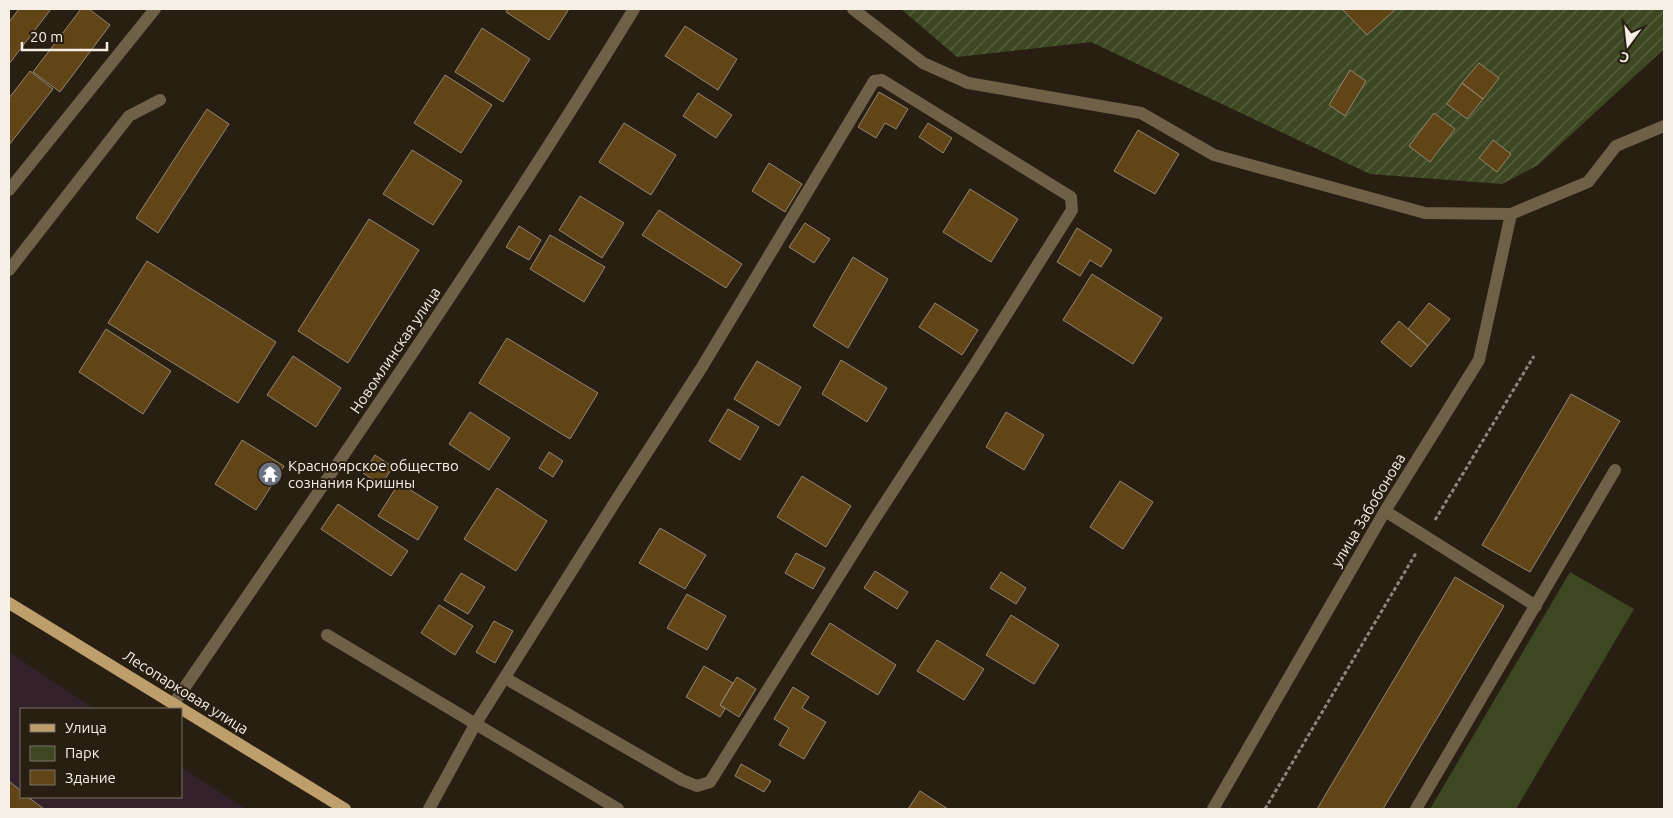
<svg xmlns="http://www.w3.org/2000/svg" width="1673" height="818" font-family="Ubuntu,sans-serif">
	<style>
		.medical { fill: #33222b }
		.green { fill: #3d4823 }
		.garden { fill: url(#garden-furrows) }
		.building { fill: #614516; stroke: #918676 }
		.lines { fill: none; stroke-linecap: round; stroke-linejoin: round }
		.path { stroke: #8d867b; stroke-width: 3; stroke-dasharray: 4 2.5; stroke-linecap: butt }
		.minor { stroke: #6f6048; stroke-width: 12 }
		.major { stroke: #be9f6c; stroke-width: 12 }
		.labels { text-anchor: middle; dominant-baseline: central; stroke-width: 4; stroke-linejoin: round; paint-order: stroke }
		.street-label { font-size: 15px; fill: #f5efe6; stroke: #281f12 }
		.poi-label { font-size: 15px; fill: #f5efe6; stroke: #281f12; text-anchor: start }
	</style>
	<defs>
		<pattern id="garden-furrows" width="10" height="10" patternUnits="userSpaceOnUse" patternTransform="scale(1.25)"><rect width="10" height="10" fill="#3d4823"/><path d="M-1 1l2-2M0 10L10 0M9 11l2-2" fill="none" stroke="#5a6343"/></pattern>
	</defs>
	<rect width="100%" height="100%" fill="#281f12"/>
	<!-- medical -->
	<path class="medical" d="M9,652L95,709H21V797H181V767L246,809H9Z"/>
	<!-- green -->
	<path class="green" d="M1570,572L1634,609L1516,809H1430Z"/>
	<!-- garden -->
	<path class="garden" d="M901,9H1664V49L1538,165L1502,184L1370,174L1091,42L957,57Z"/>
	<!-- building -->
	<path class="building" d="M19,9H51L9,64V22Z
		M81,9H89L110,25L60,92L33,72Z
		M508,9H569L549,40L506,12Z
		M1342,9H1396L1367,35Z
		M685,26L737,59L718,90L665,56Z
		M482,28L530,59L503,102L455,72Z
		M1479,63L1499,78L1483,99L1462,83Z
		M1350,70L1366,81L1345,116L1329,105Z
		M30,71L53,89L9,145V98Z
		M445,75L492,105L461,153L414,123Z
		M1462,83L1483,99L1467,119L1447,104Z
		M879,92L908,109L896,129L885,123L876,138L858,127Z
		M698,93L732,115L716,138L683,116Z
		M207,109L229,124L158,233L136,218Z
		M1434,113L1455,129L1430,162L1409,146Z
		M624,123L676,155L651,195L599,162Z
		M928,123L952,138L943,153L919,137Z
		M1138,130L1179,154L1155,194L1114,171Z
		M1493,140L1511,154L1497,172L1479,158Z
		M412,150L462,181L433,225L383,194Z
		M769,163L802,184L785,212L752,191Z
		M970,189L1018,219L991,262L943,232Z
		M580,196L624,223L602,258L559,230Z
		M659,210L742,264L726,288L642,235Z
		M369,219L419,250L348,363L298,331Z
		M805,223L830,239L814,263L789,247Z
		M519,226L541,240L529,260L506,247Z
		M1077,228L1112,250L1101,267L1090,260L1080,276L1057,262Z
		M550,235L605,267L584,302L530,269Z
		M853,257L888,279L848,348L813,326Z
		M147,261L276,342L238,403L108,323Z
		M1092,274L1162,318L1133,364L1063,320Z
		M935,303L978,330L962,355L919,327Z
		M1429,303L1450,319L1428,346L1408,329Z
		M1399,321L1428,346L1411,367L1381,342Z
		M106,329L171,371L143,414L79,372Z
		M507,338L598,393L570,439L479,383Z
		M293,356L341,388L316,427L267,395Z
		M841,360L887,388L867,422L822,394Z
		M757,361L801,387L779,426L734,399Z
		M1571,394L1620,421L1530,572L1482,545Z
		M728,409L759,427L740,460L709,441Z
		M470,412L510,438L489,470L449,444Z
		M1006,412L1044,435L1024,470L986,447Z
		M242,440L284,466L256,510L215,484Z
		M549,452L563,461L553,477L539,468Z
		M375,455L393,467L381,485L363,473Z
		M802,476L851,506L826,547L777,517Z
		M1120,481L1153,502L1123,549L1090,527Z
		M399,483L438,507L418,540L378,516Z
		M497,488L547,521L516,571L464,539Z
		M338,504L408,551L391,576L321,529Z
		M660,528L706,555L685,589L639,563Z
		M796,553L825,568L813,589L785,573Z
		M875,571L908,592L897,609L864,588Z
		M1001,572L1026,588L1016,604L990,588Z
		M461,573L485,587L468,614L444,600Z
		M1455,577L1504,606L1383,809H1317Z
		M687,594L726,616L707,650L667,628Z
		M439,605L473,626L455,655L421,633Z
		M1011,615L1059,645L1034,684L986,655Z
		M494,621L513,631L495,663L476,652Z
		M830,623L896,665L878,695L811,654Z
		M937,640L984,669L964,700L917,671Z
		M704,666L733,683L720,705L725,709L720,717L686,697Z
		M737,677L756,689L739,717L720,705Z
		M793,687L809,697L802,708L826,722L804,759L779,745L789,728L774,719Z
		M741,764L771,781L764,792L735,776Z
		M9,781L21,791V797H28L44,809H9Z
		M920,791L948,809H908Z"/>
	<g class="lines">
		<!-- path -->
		<path class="path" d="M1435,520L1534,356
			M1265,809L1416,553"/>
		<!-- minor -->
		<path class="minor" d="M853,9L923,63L968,83L1141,113L1214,155L1425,213L1511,214L1588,182L1616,146L1664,126
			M9,190L155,9
			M9,270L129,116L160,100
			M1385,511L1536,606
			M327,635L618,809
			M174,703C331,474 489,246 634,9
			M429,809L476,723L615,502L702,367L874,81L882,80L1071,197L1072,210L974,366L872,523L710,782L697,786L682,780L505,678
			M1213,809L1385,511L1479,360L1511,214
			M1416,809L1615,470"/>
		<!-- major -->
		<path class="major" d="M9,603L345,809"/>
	</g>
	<!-- icons -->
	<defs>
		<symbol id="temple-disc" viewBox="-11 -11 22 22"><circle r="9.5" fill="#6b7280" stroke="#281f12"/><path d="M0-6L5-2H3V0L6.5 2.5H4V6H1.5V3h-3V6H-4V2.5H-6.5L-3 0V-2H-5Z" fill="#fff"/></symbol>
	</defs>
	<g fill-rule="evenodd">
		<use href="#temple-disc" x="256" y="460" width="28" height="28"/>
	</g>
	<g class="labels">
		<!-- street labels -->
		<g class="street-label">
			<text transform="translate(395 350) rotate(-56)">Новомлинская улица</text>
			<text transform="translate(1368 510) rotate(-59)">улица Забобонова</text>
			<text transform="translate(186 692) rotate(32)">Лесопарковая улица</text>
		</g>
		<!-- poi labels -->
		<g class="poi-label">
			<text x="288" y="465">Красноярское общество<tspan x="288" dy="17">сознания Кришны</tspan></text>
		</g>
	</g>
	<!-- border -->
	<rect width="1673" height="818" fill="none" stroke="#f5efe6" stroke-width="20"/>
	<!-- legend -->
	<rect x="20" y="708" width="162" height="90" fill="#281f12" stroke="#7a7267"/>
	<rect x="30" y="724" width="25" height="8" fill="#be9f6c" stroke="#7a7267"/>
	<text x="65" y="733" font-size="15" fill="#f5efe6">Улица</text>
	<rect x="30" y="746" width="25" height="15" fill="#3d4823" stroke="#7a7267"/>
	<text x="65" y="758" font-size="15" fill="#f5efe6">Парк</text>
	<rect x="30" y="770" width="25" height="15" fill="#614516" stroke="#7a7267"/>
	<text x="65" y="783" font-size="15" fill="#f5efe6">Здание</text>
	<!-- north arrow -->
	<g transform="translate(1628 45) rotate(195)" stroke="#281f12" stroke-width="4" paint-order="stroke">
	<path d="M0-4L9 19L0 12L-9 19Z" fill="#f5efe6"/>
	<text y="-8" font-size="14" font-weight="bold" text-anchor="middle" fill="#f5efe6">С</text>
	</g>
	<!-- scale -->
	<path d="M22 42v8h85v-8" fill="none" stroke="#f5efe6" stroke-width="2.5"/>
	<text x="30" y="42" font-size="15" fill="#f5efe6" stroke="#281f12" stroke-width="4" paint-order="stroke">20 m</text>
</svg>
